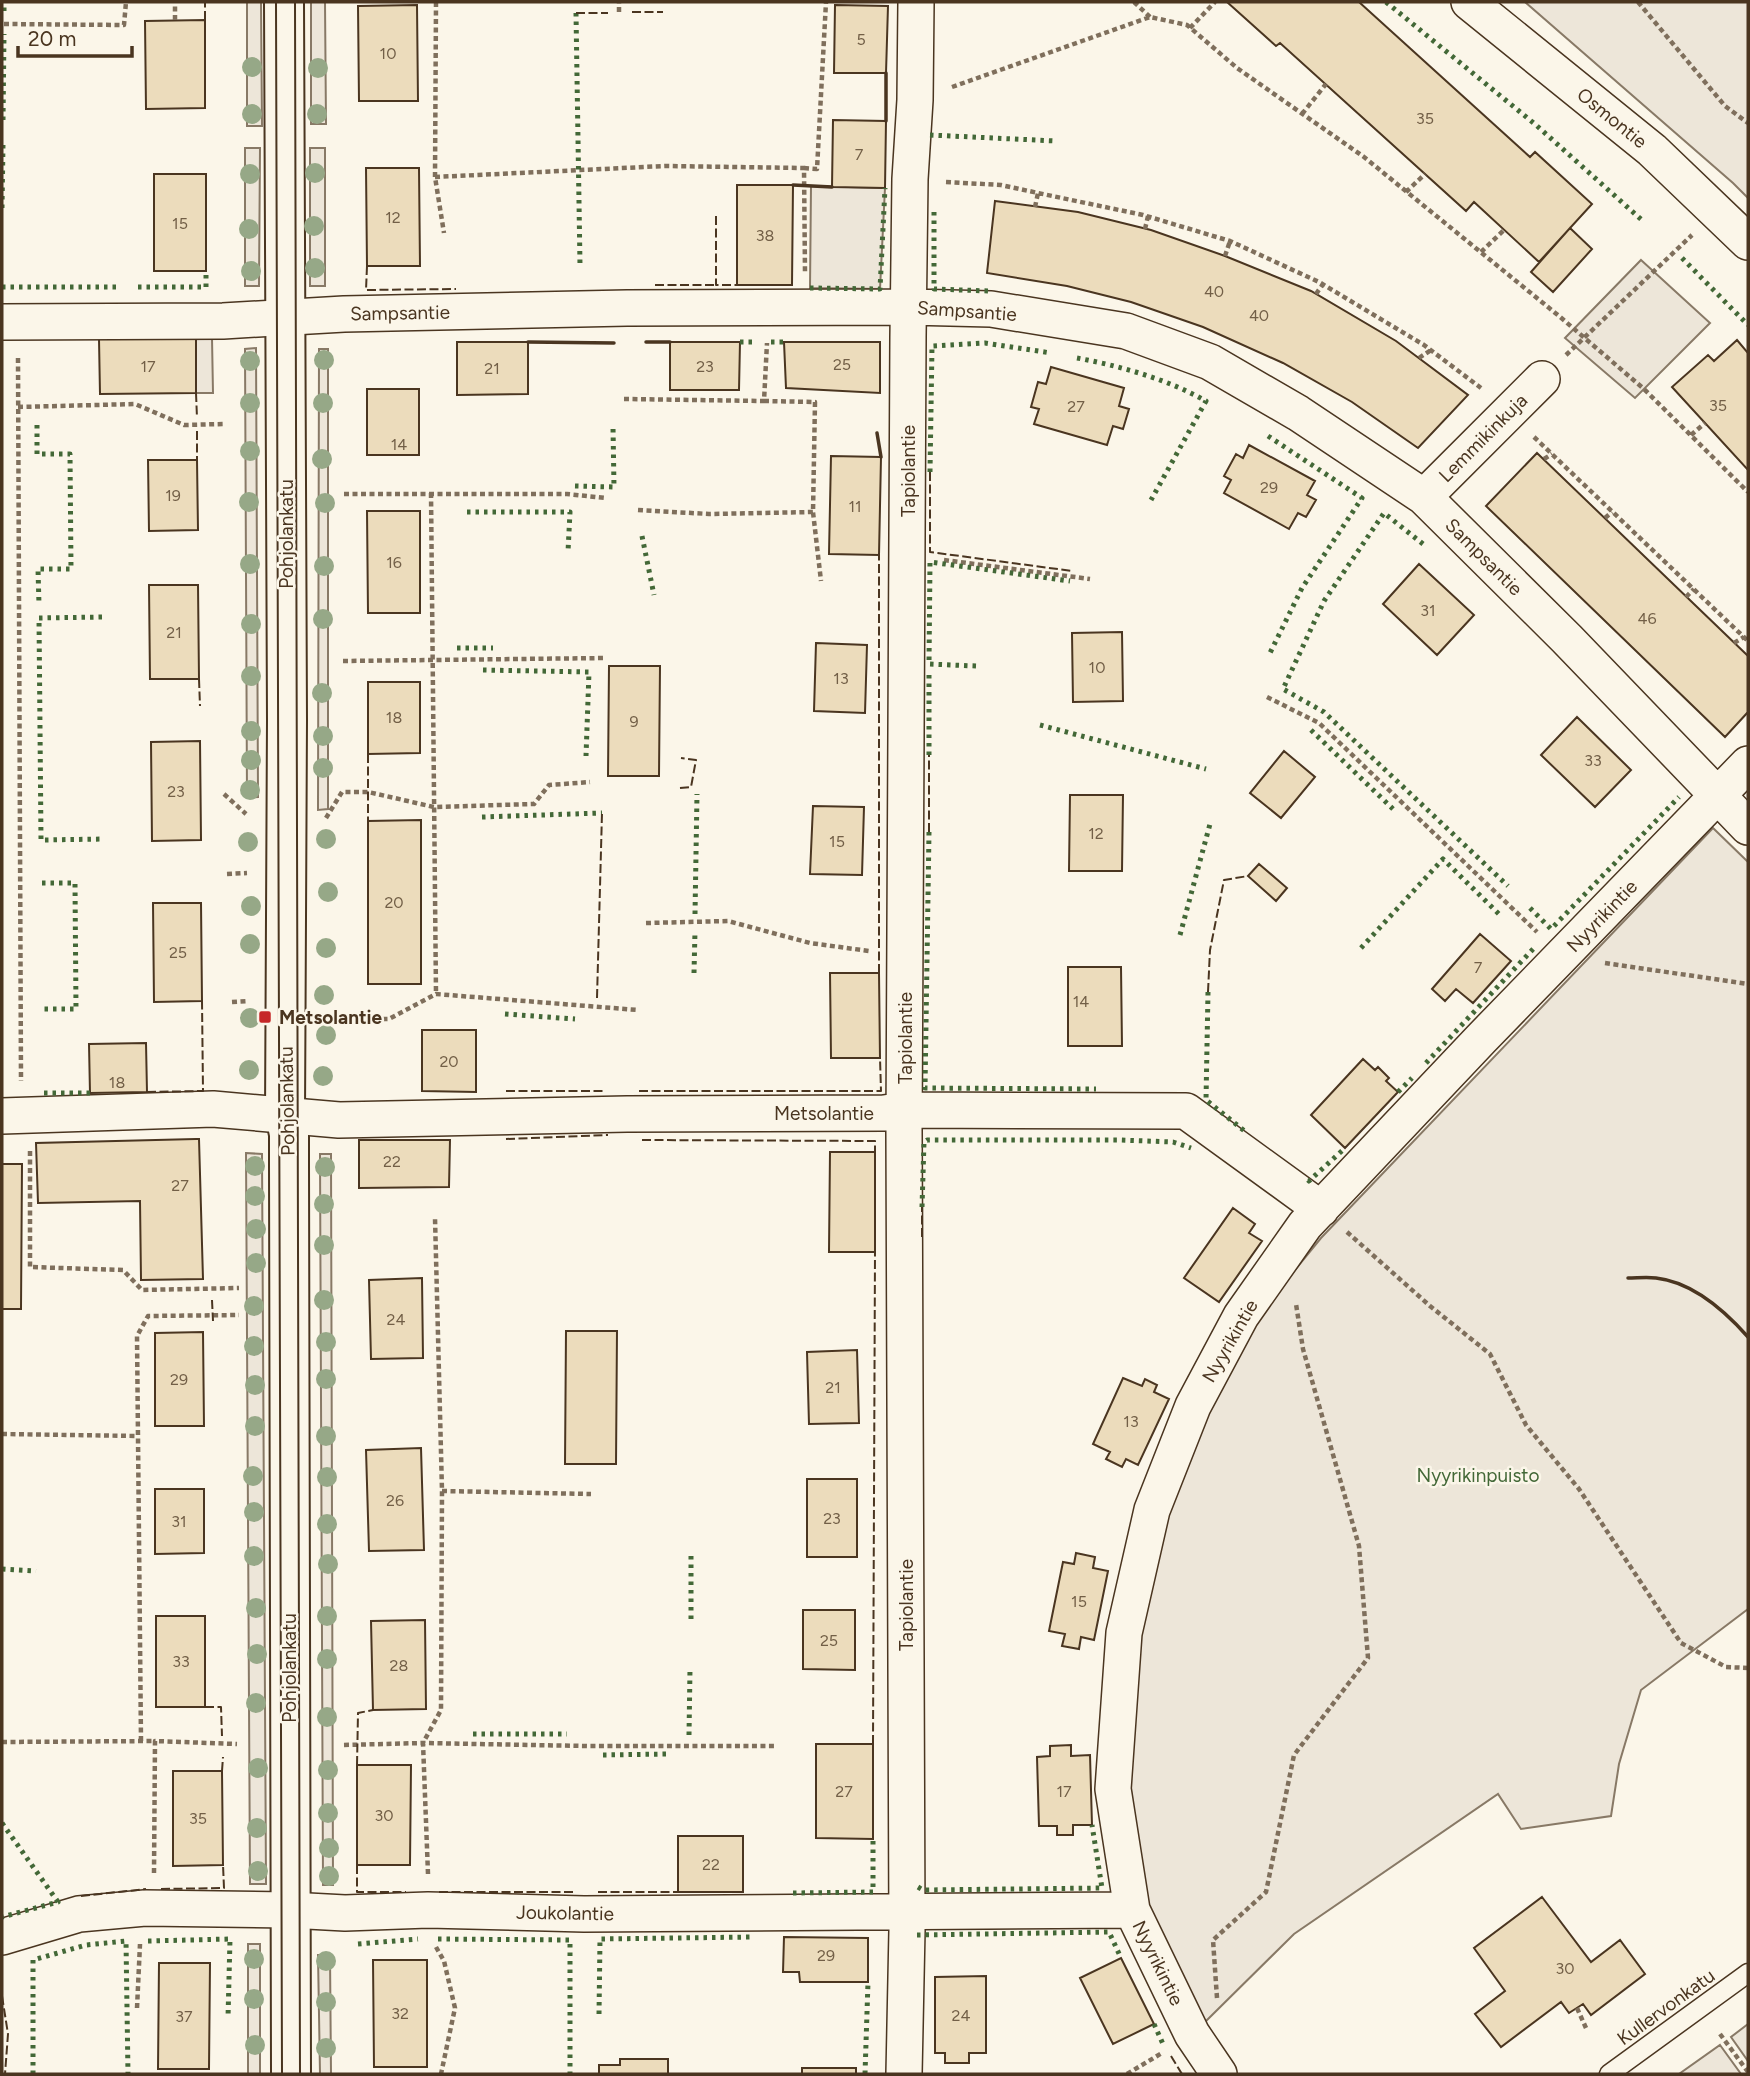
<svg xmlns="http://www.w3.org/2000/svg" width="1750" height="2076" font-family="Figtree,sans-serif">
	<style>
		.green { fill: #ede6d9; stroke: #887966; stroke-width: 2 }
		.building { fill: #ecdcbc; stroke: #4a3520; stroke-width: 2 }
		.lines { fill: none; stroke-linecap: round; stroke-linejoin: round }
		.service-casing { stroke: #4a3520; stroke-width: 21 }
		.minor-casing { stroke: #4a3520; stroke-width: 38 }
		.tertiary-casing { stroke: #4a3520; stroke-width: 42 }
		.path { stroke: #7f6f5c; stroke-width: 4.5; stroke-dasharray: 5 3.5; stroke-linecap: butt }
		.service { stroke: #fbf6e9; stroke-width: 18 }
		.minor { stroke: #fbf6e9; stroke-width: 35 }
		.tertiary { stroke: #fbf6e9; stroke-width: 38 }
		.tram { stroke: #4a3520; stroke-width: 2 }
		.hedge { stroke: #436837; stroke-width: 5; stroke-dasharray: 3.5 5; stroke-linecap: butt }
		.fence { stroke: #4a3520; stroke-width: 2; stroke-dasharray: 9 3.5; stroke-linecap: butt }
		.wall { stroke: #4a3520; stroke-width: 3.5 }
		.tree { fill: #96a887 }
		.poi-dot { fill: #c62828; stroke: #fbf6e9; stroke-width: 2.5 }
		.labels { text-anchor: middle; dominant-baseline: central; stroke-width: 5; stroke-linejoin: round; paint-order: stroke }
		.number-label { font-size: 16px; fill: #725f47 }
		.street-label { font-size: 19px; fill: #4a3520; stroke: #fbf6e9 }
		.poi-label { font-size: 19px; font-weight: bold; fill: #4a3520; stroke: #fbf6e9; text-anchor: start }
		.park-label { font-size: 19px; fill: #436837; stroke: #fbf6e9 }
	</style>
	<rect width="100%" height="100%" fill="#fbf6e9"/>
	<!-- green -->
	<path class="green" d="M247,2H261L262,126H247Z
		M311,2H325L326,124H311Z
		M1525,2H1748V198L1733,183Z
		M245,148H260L259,286H245Z
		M310,148H325V286H310Z
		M811,186L885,188L880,289L810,288Z
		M1641,260L1710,323L1635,398L1565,338Z
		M196,338H212L213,393H196Z
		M256,348L258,797L247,798L245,349Z
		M319,349H328V809L318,810Z
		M1713,828L1748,862V1609L1641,1690L1619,1764L1611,1816L1521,1829L1498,1794L1294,1934L1202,2025L1147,1907L1131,1791V1683L1167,1514L1208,1413L1251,1324L1321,1238Z
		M246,1153L262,1154L266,1884H250Z
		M320,1154H331L333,1885H323Z
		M248,1944H260V2074H248Z
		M318,1955H330L331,2074H320Z
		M1748,2024V2061L1731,2037Z
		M1720,2045L1741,2074H1679Z"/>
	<!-- building -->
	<path class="building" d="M1227,2H1359L1530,157L1535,152L1592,204L1539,262L1474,202L1466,211L1280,43L1276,46Z
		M417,5L418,101H359L358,6Z
		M835,5L888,6L886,73H834Z
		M205,20V108L146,109L145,21Z
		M833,120L886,121L885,188L832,187Z
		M366,168H419L420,266H367Z
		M154,174H206V271H154Z
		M737,185H793L792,285H737Z
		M995,201L1078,212L1151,230L1225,256L1311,291L1396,341L1468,395L1418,448L1352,402L1283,363L1203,327L1131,302L1067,286L987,273Z
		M1570,228L1592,249L1553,292L1531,272Z
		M196,338V393L100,394L99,339Z
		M1737,340L1748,353V470L1672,387L1708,355L1714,361Z
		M457,342H528V394L457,395Z
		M670,342H740L739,390H670Z
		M784,342H880V393L786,388Z
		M1051,367L1124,388L1119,406L1129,409L1123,429L1113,426L1107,445L1034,424L1039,409L1031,407L1038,382L1046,384Z
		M367,389H419V455H367Z
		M1249,445L1315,481L1307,495L1316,500L1306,517L1298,513L1289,529L1224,493L1231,480L1224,476L1236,454L1243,458Z
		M1537,453L1748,656V712L1725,737L1486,506Z
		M831,456L881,457L879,555L829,554Z
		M148,460H197L198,530L149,531Z
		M367,511H420V613H368Z
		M1419,564L1474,615L1437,655L1383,604Z
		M149,585H198L199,679H150Z
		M1122,632L1123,701L1073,702L1072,633Z
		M816,643L867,645L865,713L814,711Z
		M609,666H660L659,776H608Z
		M368,682H420V753L368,754Z
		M1577,717L1631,770L1595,807L1541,755Z
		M200,741L201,840L152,841L151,742Z
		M1284,751L1315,777L1281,818L1250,793Z
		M1070,795H1123L1122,871H1069Z
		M813,806L864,807L862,875L810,874Z
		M421,820V984H368V821Z
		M1259,864L1287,888L1276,901L1248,876Z
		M153,903H201L202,1001L154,1002Z
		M1480,934L1511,961L1473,1003L1456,989L1445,1001L1432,989Z
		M1068,967H1121L1122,1046H1068Z
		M830,973H879L880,1058H831Z
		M422,1030H476V1092L422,1091Z
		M146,1043L147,1092L90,1093L89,1044Z
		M1363,1059L1375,1070L1378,1067L1389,1078L1386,1081L1398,1092L1345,1148L1311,1115Z
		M196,1139H199L203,1279L141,1280L140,1201L38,1203L36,1143Z
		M359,1140H450L449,1187L359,1188Z
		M830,1152H875V1252H829Z
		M2,1164H22L21,1309H2Z
		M1233,1208L1255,1224L1249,1233L1262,1241L1219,1302L1184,1278Z
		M422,1278L423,1358L371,1359L369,1280Z
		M566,1331H617L616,1464H565Z
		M203,1332L204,1426H155V1333Z
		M857,1350L859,1423L809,1424L807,1352Z
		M1123,1378L1142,1386L1145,1379L1157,1385L1154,1392L1169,1399L1138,1465L1126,1459L1122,1467L1106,1459L1110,1452L1093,1444Z
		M421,1448L424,1550L369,1551L366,1450Z
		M807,1479H857V1557H807Z
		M155,1489H204V1553L155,1554Z
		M1076,1553L1095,1557L1093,1568L1108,1571L1094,1640L1081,1637L1079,1649L1062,1646L1065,1634L1049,1631L1063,1562L1074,1564Z
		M803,1610H855V1670L803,1669Z
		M156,1616H205V1707H156Z
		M425,1620L426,1709L373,1710L371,1621Z
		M816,1744H873V1839L816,1838Z
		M1071,1745V1756L1090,1755L1092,1825H1073V1835H1057V1826H1039L1037,1757L1050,1756V1746Z
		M357,1765H411L410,1865H357Z
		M173,1771H222L223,1865L173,1866Z
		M678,1836H743V1892H678Z
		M1542,1897L1591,1962L1620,1940L1645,1974L1591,2015L1583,2004L1569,2013L1561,2002L1501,2047L1475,2014L1505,1991L1474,1948Z
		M784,1937L868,1938V1982H800L799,1972H783Z
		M1121,1958L1154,2024L1113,2044L1080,1978Z
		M373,1960H427V2067H374Z
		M159,1963H210L209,2069H158Z
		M986,1976V2053H969V2063H945V2053H935V1977Z
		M620,2059H668V2074H599V2065H620Z
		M802,2068H856V2074H802Z"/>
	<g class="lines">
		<defs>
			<path id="service" d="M1609,2074L1748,1973"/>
			<path id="minor" d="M1469,2L1652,150L1748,242
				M2,322L223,321L344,314L627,308L909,307L991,309L1126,331L1210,362L1298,413L1424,497L1567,639L1748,827
				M1424,497L1542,379
				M2,1116L213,1109L339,1120L627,1114L884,1113L904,1110L1186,1111L1321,1209
				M2,1937L79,1914L145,1908L289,1910L345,1913L428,1910L584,1914L1132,1910
				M904,2074L907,1930L904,1130L908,337L910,179L915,100L916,2
				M1219,2074L1192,2034L1132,1910L1113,1789L1124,1633L1152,1510L1193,1406L1241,1316L1305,1225L1481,1039L1748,764"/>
			<path id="tertiary" d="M284,2L287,720L285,1115L289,1134V1164L291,2074"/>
		</defs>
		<!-- service casing -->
		<use href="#service" class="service-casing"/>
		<!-- minor casing -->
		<use href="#minor" class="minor-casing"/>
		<!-- tertiary casing -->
		<use href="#tertiary" class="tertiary-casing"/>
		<!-- path -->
		<path class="path" d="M436,2L435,177L444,233
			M1134,2L1150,17
			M1638,2L1725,106L1748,123
			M619,12V2
			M175,20V2
			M4,24L124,25L126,2
			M1190,28L1215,2
			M952,87L1150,17L1187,25L1237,68L1364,157L1559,316L1644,389L1748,492
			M1302,114L1326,84
			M804,168L817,169L826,2
			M435,177L665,166L804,168L805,273
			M946,182L1001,185L1038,193L1143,215L1230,241L1319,282L1424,345L1481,388
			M1406,192L1425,174
			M1035,207L1038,193
			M1145,229L1148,216
			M1481,252L1504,230
			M1225,256L1230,241
			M1316,294L1323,284
			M1566,355L1692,235
			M18,358L21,1081
			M1419,358L1431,350
			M624,399L764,401L767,343
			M764,401L815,402L813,512L821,581
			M18,407L135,404L184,425L223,424
			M1691,435L1705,423
			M1534,437L1748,641
			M1544,459L1552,454
			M431,493L436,994
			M344,494H567L606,498
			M638,510L709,514L813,512
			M1605,518L1612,512
			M944,560L1090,579
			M1686,597L1694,589
			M1734,643L1744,637
			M343,661L606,658
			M1267,697L1319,723L1537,932
			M224,794L246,814
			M326,818L342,792H368L434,807L534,804L549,785L590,782
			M227,874L247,873
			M646,923L728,921L810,943L869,951
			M1605,963L1748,984
			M232,1002L248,1001
			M323,1020L389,1019L436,994L638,1010
			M30,1151V1267L123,1270L142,1290L239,1288
			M1347,1232L1430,1306L1490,1354L1526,1425L1579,1489L1681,1643L1726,1667L1748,1668
			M2,1434L138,1436
			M442,1491L591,1494
			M141,1741L137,1336L148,1316L239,1315
			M2,1742L155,1741
			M344,1745L423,1743L587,1746H776
			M154,1873L155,1741L237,1744
			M428,1874L423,1743L441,1710L442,1491L435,1218
			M436,1947L444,1961L455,2008L441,2074
			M1217,1998L1213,1940L1266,1892L1294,1755L1368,1658L1359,1546L1303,1349L1296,1304
			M137,2008L140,1944
			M1577,2008L1586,2028
			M1720,2034L1748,2072
			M1127,2074L1162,2053"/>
		<!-- service -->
		<use href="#service" class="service"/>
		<!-- minor -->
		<use href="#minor" class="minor"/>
		<!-- tertiary -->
		<use href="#tertiary" class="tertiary"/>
		<!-- tram -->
		<path class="tram" d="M276,2L282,2074
			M295,2L300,2074"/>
		<!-- hedge -->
		<path class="hedge" d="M1386,2L1536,125L1644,222
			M4,11V2
			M576,13L580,265
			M3,120L4,34
			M930,135L1056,141
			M2,208L3,144
			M934,212V289L988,291
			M1682,258L1748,325
			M2,287H119
			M138,287H206V271
			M810,288L880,289L885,188
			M740,342H756
			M771,342H784
			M1077,358C1120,366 1167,379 1206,401L1151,500
			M37,425V454H70L71,569H38L39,605
			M1268,436L1362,498L1302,588L1269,655
			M930,472L932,346L985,343L1051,353
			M575,486L614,487L613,427
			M467,512H570L568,552
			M642,536L654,595
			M1423,544L1384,513L1324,601L1283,689L1324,712L1508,886
			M102,617L39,618L41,840L104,839
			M457,648H493
			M976,666L929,664L930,562L1070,581
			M483,670L589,672L586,756
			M1040,725L1206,769
			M1311,730L1393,809
			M929,755V675
			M482,817L602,813
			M929,832L925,1088L1096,1089
			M42,883H75L76,1009H43
			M1530,908L1551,929L1679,797
			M695,914L697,794
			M1180,935L1210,824
			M1361,948L1443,859L1501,916
			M694,973L695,931
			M1208,992L1206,1100L1247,1133
			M505,1014L575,1019
			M1426,1063L1534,948
			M1398,1092L1412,1078
			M44,1093H90
			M1308,1180L1309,1181L1345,1148
			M922,1207L924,1142L927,1140H1120L1173,1142L1191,1148
			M2,1569L36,1571
			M691,1619V1551
			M473,1734H567
			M689,1735L690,1669
			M603,1755L670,1754
			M2,1823L58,1902L2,1917
			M918,1887L923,1890L1102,1888L1092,1825
			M793,1893L873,1892V1839
			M917,1935L1109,1932L1121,1958
			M438,1939L570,1940V2074
			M148,1941L230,1939L228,2018
			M358,1944L418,1939
			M599,2014L600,1939L751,1937
			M1154,2024L1163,2044
			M33,2074V1960L86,1945L126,1941L128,2074
			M865,2074L868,1982"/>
		<!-- fence -->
		<path class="fence" d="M632,12H663
			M576,13H608
			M205,20V2
			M716,216V285H737
			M367,266L366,290L456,289
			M655,285H716
			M196,393L197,418
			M197,431V460
			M930,472V552L1072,571
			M199,679L200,706
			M368,754V821
			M680,788L691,787L696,760L681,758
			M929,832V755
			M879,973V555
			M1208,992L1210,950L1224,880L1248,876
			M597,998L602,813
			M2,1027V1038
			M506,1091H606
			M639,1091H881L880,1058
			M147,1092L203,1091L202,1001
			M506,1139L608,1135
			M642,1140L875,1141V1152
			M922,1237V1207
			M212,1300L213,1321
			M205,1707H221L222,1736
			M873,1744L875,1252
			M357,1765L358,1713L373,1710
			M222,1771L223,1757
			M357,1865V1892H406
			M161,1889L224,1888L223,1865
			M439,1892H575
			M598,1892H678
			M81,1896L146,1889
			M2,1996L8,2034L5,2074
			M1171,2056L1182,2074"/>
		<!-- wall -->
		<path class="wall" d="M886,121V73
			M793,185L832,187
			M528,342L614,343
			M646,342H670
			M877,433L881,457
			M1628,1278C1637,1278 1647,1277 1656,1278C1692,1282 1725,1311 1748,1337"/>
	</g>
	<!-- trees -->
	<g class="tree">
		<circle cx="252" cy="67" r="10"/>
		<circle cx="318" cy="68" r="10"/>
		<circle cx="252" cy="114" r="10"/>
		<circle cx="317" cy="114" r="10"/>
		<circle cx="315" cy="173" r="10"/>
		<circle cx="250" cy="174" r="10"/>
		<circle cx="314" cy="226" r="10"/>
		<circle cx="249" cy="229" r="10"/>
		<circle cx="315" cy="268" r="10"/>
		<circle cx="251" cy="271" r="10"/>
		<circle cx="324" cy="360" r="10"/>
		<circle cx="250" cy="361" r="10"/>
		<circle cx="250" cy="403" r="10"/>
		<circle cx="323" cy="403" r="10"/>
		<circle cx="250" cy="451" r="10"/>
		<circle cx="322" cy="459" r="10"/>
		<circle cx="249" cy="502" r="10"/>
		<circle cx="325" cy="503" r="10"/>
		<circle cx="250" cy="564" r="10"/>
		<circle cx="324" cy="566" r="10"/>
		<circle cx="323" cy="619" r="10"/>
		<circle cx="251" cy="624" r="10"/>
		<circle cx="251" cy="676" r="10"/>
		<circle cx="322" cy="693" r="10"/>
		<circle cx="251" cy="731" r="10"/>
		<circle cx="323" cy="736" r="10"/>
		<circle cx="251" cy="760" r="10"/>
		<circle cx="323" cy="768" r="10"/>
		<circle cx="250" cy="790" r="10"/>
		<circle cx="326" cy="839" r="10"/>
		<circle cx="248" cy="842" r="10"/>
		<circle cx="328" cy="892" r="10"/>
		<circle cx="251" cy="906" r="10"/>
		<circle cx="250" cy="944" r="10"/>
		<circle cx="326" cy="948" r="10"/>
		<circle cx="324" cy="995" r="10"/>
		<circle cx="250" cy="1018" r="10"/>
		<circle cx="326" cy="1035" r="10"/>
		<circle cx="249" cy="1070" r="10"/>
		<circle cx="323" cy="1076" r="10"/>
		<circle cx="255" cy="1166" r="10"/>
		<circle cx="325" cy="1167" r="10"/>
		<circle cx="255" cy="1196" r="10"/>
		<circle cx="324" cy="1204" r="10"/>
		<circle cx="256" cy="1229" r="10"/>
		<circle cx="324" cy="1245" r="10"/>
		<circle cx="256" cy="1263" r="10"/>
		<circle cx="324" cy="1300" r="10"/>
		<circle cx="254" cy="1306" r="10"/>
		<circle cx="326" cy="1342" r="10"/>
		<circle cx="254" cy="1346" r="10"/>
		<circle cx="326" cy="1379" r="10"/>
		<circle cx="255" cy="1385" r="10"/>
		<circle cx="255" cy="1426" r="10"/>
		<circle cx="326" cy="1436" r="10"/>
		<circle cx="253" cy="1476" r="10"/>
		<circle cx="327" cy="1477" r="10"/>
		<circle cx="254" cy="1512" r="10"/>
		<circle cx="327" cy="1524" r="10"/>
		<circle cx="254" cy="1556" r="10"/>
		<circle cx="328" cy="1564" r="10"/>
		<circle cx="256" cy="1608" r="10"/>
		<circle cx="327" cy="1616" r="10"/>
		<circle cx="257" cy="1654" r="10"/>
		<circle cx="327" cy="1659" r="10"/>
		<circle cx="256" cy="1703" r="10"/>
		<circle cx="327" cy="1717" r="10"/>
		<circle cx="258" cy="1768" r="10"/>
		<circle cx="328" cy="1770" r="10"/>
		<circle cx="328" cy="1813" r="10"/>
		<circle cx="257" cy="1828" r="10"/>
		<circle cx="329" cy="1848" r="10"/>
		<circle cx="258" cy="1871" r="10"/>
		<circle cx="329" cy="1876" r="10"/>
		<circle cx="254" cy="1959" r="10"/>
		<circle cx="326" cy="1961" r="10"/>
		<circle cx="254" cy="1999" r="10"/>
		<circle cx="326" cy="2002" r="10"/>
		<circle cx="255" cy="2045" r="10"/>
		<circle cx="326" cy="2048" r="10"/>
	</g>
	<!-- markers -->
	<rect class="poi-dot" x="258" y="1010" width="14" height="14" rx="3.5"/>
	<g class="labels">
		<!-- number labels -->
		<g class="number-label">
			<text x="861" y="39">5</text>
			<text x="388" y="53">10</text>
			<text x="1425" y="118">35</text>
			<text x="859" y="154">7</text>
			<text x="393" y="217">12</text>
			<text x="180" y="223">15</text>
			<text x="765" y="235">38</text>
			<text x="1214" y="291">40</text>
			<text x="1259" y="315">40</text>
			<text x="842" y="364">25</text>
			<text x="148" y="366">17</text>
			<text x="705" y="366">23</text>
			<text x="492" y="368">21</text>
			<text x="1718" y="405">35</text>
			<text x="1076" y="406">27</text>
			<text x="399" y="444">14</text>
			<text x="1269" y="487">29</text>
			<text x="173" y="495">19</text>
			<text x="855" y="506">11</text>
			<text x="394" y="562">16</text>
			<text x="1428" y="610">31</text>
			<text x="1647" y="618">46</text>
			<text x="174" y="632">21</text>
			<text x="1097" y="667">10</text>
			<text x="841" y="678">13</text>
			<text x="394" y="717">18</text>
			<text x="634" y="721">9</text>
			<text x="1593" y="760">33</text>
			<text x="176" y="791">23</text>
			<text x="1096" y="833">12</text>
			<text x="837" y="841">15</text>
			<text x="394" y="902">20</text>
			<text x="178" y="952">25</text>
			<text x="1478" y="967">7</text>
			<text x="1081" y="1001">14</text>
			<text x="449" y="1061">20</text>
			<text x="117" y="1082">18</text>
			<text x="392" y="1161">22</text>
			<text x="180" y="1185">27</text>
			<text x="396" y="1319">24</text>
			<text x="179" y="1379">29</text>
			<text x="833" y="1387">21</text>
			<text x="1131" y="1421">13</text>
			<text x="395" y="1500">26</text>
			<text x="832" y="1518">23</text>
			<text x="179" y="1521">31</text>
			<text x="1079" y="1601">15</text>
			<text x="829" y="1640">25</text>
			<text x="181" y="1661">33</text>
			<text x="399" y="1665">28</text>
			<text x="844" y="1791">27</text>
			<text x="1064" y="1791">17</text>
			<text x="384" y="1815">30</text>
			<text x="198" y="1818">35</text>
			<text x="711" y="1864">22</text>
			<text x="826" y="1955">29</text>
			<text x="1565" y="1968">30</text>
			<text x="400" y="2013">32</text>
			<text x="961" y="2015">24</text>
			<text x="184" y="2016">37</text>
		</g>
		<!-- street labels -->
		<g class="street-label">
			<text transform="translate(1612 118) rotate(39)">Osmontie</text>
			<text transform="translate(967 311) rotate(4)">Sampsantie</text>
			<text transform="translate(400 313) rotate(-1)">Sampsantie</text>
			<text transform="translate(1483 438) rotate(-45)">Lemmikinkuja</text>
			<text transform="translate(908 471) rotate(-90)">Tapiolantie</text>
			<text transform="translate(286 534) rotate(-90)">Pohjolankatu</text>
			<text transform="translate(1484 557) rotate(45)">Sampsantie</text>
			<text transform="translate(1602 916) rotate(-46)">Nyyrikintie</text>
			<text transform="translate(905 1038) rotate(-90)">Tapiolantie</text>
			<text transform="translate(287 1101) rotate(-91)">Pohjolankatu</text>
			<text x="824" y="1113">Metsolantie</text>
			<text transform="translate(1230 1341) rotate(-60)">Nyyrikintie</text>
			<text transform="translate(906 1605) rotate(-90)">Tapiolantie</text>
			<text transform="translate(289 1668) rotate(-90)">Pohjolankatu</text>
			<text transform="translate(565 1913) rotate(1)">Joukolantie</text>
			<text transform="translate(1158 1963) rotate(64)">Nyyrikintie</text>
			<text transform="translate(1666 2007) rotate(-36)">Kullervonkatu</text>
		</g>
		<!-- poi labels -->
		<g class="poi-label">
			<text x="279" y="1017">Metsolantie</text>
		</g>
		<!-- park labels -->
		<g class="park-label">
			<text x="1478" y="1475">Nyyrikinpuisto</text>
		</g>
	</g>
	<!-- border -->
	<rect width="1750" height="2076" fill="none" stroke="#4a3520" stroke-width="7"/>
	<!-- scale -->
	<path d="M18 46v10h114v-10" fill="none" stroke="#4a3520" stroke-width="3.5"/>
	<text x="28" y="46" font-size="21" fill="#4a3520" stroke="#fbf6e9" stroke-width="5" paint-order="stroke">20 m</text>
</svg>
